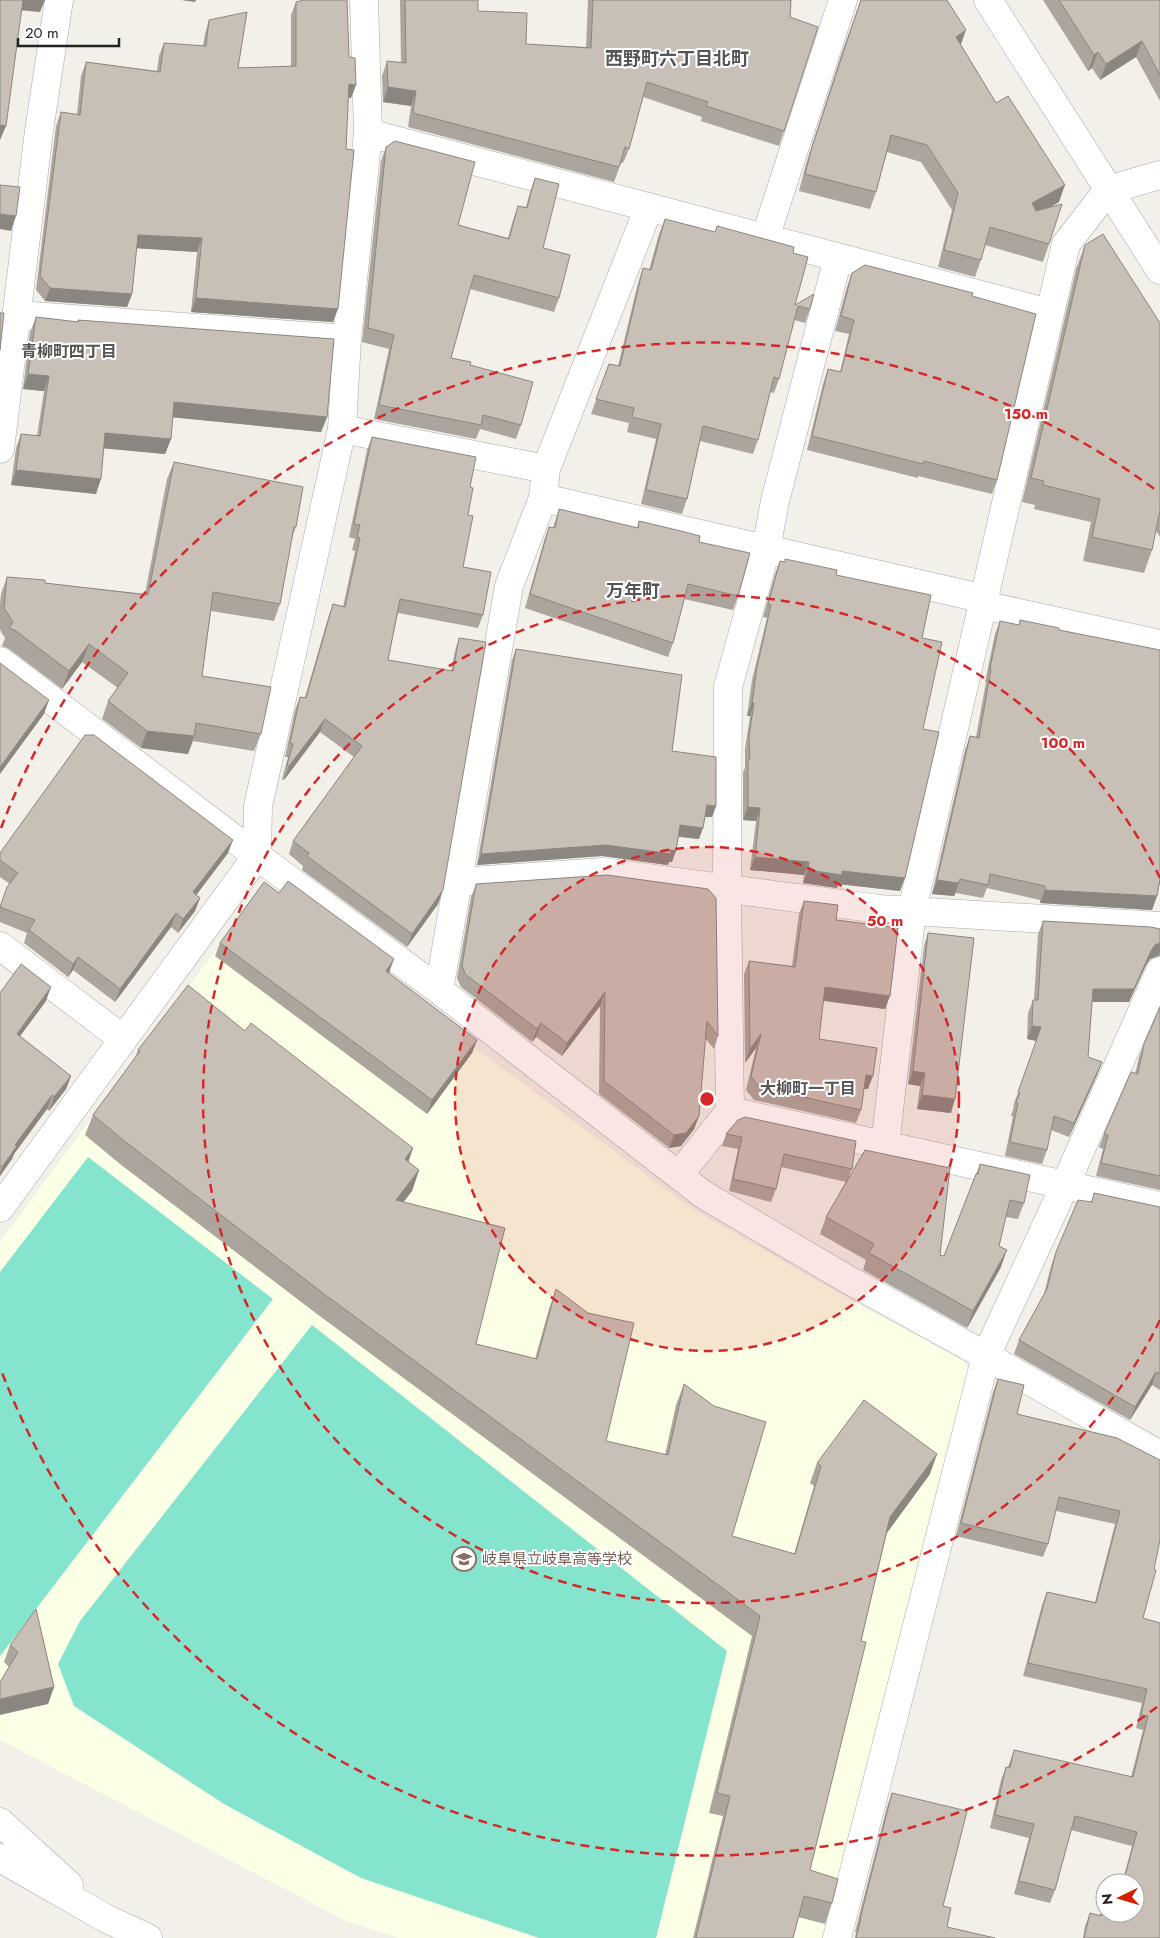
<svg xmlns="http://www.w3.org/2000/svg" width="1160" height="1938" font-family="Jost,'Noto Sans JP',sans-serif">
	<style>
		.education { fill: #fbffe5 }
		.pitch { fill: #84e4cd }
		.lines { fill: none; stroke-linecap: round; stroke-linejoin: round }
		.minor-casing { stroke: #a9a9a9; stroke-width: 29 }
		.minor { stroke: #fff; stroke-width: 28 }
		.wall { fill: #aca59d }
		.shaded-wall { fill: #8c8680 }
		.building { fill: #c8c0b7; stroke: #8c8680 }
		.ring { fill: none; stroke: #d62828; stroke-width: 2.5; stroke-dasharray: 9 6 }
		.labels { text-anchor: middle; dominant-baseline: central; stroke-width: 4; stroke-linejoin: round; paint-order: stroke }
		.education-label { font-size: 15px; fill: #785e54; stroke: #fff; text-anchor: start }
		.neighbourhood-label { font-size: 16px; font-weight: bold; fill: #555; stroke: #fff }
		.quarter-label { font-size: 18px; font-weight: bold; fill: #555; stroke: #fff }
		.centre { fill: #d62828; stroke: #fff; stroke-width: 2.5 }
		.ring-label { font-size: 15px; text-anchor: middle; font-weight: bold; fill: #d62828; stroke: #fff; stroke-width: 4; stroke-linejoin: round; paint-order: stroke }
	</style>
	<rect width="100%" height="100%" fill="#f2f0e8"/>
	<!-- education -->
	<path class="education" d="M260,890L694,1210L852,1301L964,1361L973,1379L832,1938H399L346,1921L0,1740V1242Z"/>
	<!-- pitch -->
	<path class="pitch" d="M88,1157L273,1299L0,1656V1272Z
		M312,1325L727,1651L656,1938H539L361,1878L224,1804L74,1706L58,1664L80,1621Z"/>
	<g class="lines">
		<defs>
			<path id="minor" d="M988,0L1160,270
				M368,133L1049,313
				M765,238L843,0
				M18,315L347,339
				M342,429L546,469
				M0,449L39,131L59,0
				M543,498L985,599
				M983,605L1160,644
				M0,661L257,856L439,990L704,1195L847,1279L986,1356L1160,1455
				M457,882L603,872L879,909L1160,926
				M0,946L123,1039
				M439,990L509,586L543,498L546,469L649,207
				M730,1111L1065,1185L1160,971
				M885,1146L912,910L1066,244L1108,190L1160,175
				M679,1175L730,1111L727,888L728,687L766,549L775,501L838,258
				M0,1208L257,856L258,806L342,429L347,339L368,133L364,0
				M0,1822L69,1885
				M0,1858L107,1919L148,1938
				M837,1938L986,1356L1065,1185L1160,1206"/>
		</defs>
		<!-- minor casing -->
		<use href="#minor" class="minor-casing"/>
		<!-- minor -->
		<use href="#minor" class="minor"/>
	</g>
	<!-- wall -->
	<path class="wall" d="M400,0H478V11L526,44L586,47L588,0H791L784,131L779,146L701,121L702,117L643,97L629,149L623,163H621L614,182L408,127L411,106L383,102L382,76L387,61L401,63Z
		M861,0L961,45L996,103L1059,202L1049,208V244L1043,262L985,245L981,260L975,277L938,267L952,210L921,162L887,152L876,192L870,209L799,191L806,164L842,52Z
		M1043,0H1160V101L1136,57L1100,80L1092,68L1088,71Z
		M296,2L349,57L356,85L351,98H348L333,322L191,312L197,252L136,248L132,294L127,307L45,301L36,290L56,126L61,112L77,114L81,76L86,62L157,71L159,56L164,43L203,46L205,34L209,20L238,68L291,66V15Z
		M386,147L458,225L508,238L513,220L518,206L526,207L530,192L535,178L543,248L559,298L554,312L470,289L451,358L470,365L521,425L516,439L480,429L476,439L374,419L389,349L362,342L381,161Z
		M665,219L715,232L717,226L793,253L795,305L810,309L805,323L794,320L779,379L774,393L770,392L758,440L753,454L700,441L687,499L682,514L641,504L656,439L627,432L629,423L591,414L609,364L618,366L638,283L643,268L649,270L659,234Z
		M1085,245L1160,323V537L1156,531L1152,550L1144,573L1083,561L1091,522L1034,509L1035,505L1022,502L1076,269Z
		M852,273L972,296L997,480L992,494L918,476V478L807,450L823,384L828,369L840,372L849,334L835,331L847,287Z
		M36,317L77,322L78,320L327,417L321,432L173,417L171,439L165,454L104,448L96,494L11,485L16,448L21,434L37,436L44,391L23,389L30,332Z
		M372,437L470,487L468,515L463,567L483,615L478,628L398,613L388,660L451,671L455,651L459,638L443,890L438,904L407,947L302,870L303,866L289,854L293,841L354,757L320,732L284,780L282,779L288,757H285L295,710L300,697H305L328,618L333,604L343,607L355,551L352,550L355,539L349,537L367,450Z
		M174,462L296,527L292,537L280,604L274,621L211,611L202,676L261,734L254,751L193,741L188,754L141,748L102,719L108,701L118,688L82,662L62,689L9,649L2,646L5,638L0,630V604L1,594L7,577L45,583L145,594L167,479Z
		M559,509L637,528L639,521L699,542L738,596L733,610L684,599L673,643L668,657L525,608L544,541L549,527L553,528Z
		M780,561L836,575L922,638L923,729L900,891L838,884L837,888L803,883L804,875L750,870L756,821L743,820V772L745,768V749L750,716H747L752,680L767,618L763,617L775,574Z
		M1020,620L1059,630L1160,650V884L1159,886L1152,910L1040,903V900L987,888L983,898L956,893L954,896L932,894L965,750L970,736L976,737L986,682H985L995,634L1000,621L1019,625Z
		M516,649L672,751L716,806L712,817H705L699,839L678,837L672,862H669L668,865L602,856L477,865L512,660Z
		M0,853H228L196,895L200,898L195,911L178,933L171,927L115,1002L73,970L68,977L24,943L27,933L0,922V906L10,884L0,877Z
		M607,875L718,1036L714,1049L705,1038L699,1116L694,1129L681,1146L669,1148L599,1094L600,1006L562,1056L536,1037L532,1042L461,987L457,978L471,897L476,884Z
		M804,901L836,920L885,1009L823,1001L819,1039L868,1089H864L861,1110L856,1123L754,1100L746,1090L756,1048L745,1063L744,974L749,961L792,966L799,914Z
		M1043,921L1160,943V956L1150,959L1146,965L1129,1002H1092L1088,1057L1102,1062L1097,1075L1069,1137L1051,1130L1047,1150L1042,1164L1005,1156L1013,1116H1011L1014,1106H1013L1037,1041L1027,1039L1028,1013L1033,1000H1034L1038,934Z
		M928,933L951,1113L917,1109L920,1086L908,1084L924,946Z
		M220,943L389,974L477,1040L472,1053L427,1114L215,956Z
		M0,993L46,1001L20,1036L71,1076L66,1089L49,1111L47,1109L14,1154L12,1159L0,1176Z
		M1160,1007V1190L1096,1176L1103,1149L1099,1147L1104,1134L1135,1074L1139,1057L1144,1044Z
		M245,1031L413,1148L408,1162L419,1170L412,1191L403,1202L476,1344L535,1359L549,1309L556,1289L606,1441L665,1455L676,1405L684,1384L732,1536L794,1554L814,1486L810,1483L817,1463L930,1474L887,1533L861,1641L810,1870L832,1903L825,1924L798,1917L793,1938H693L723,1816L709,1813L752,1636L317,1314L120,1164L85,1135L93,1115L135,1058L138,1050Z
		M738,1120L852,1169L849,1176L940,1255L944,1256L980,1164L1024,1203L1018,1219L1006,1217L999,1246L1001,1267L967,1328L863,1270L866,1260L820,1234L826,1217L846,1182L781,1167L776,1189L771,1202L729,1191L738,1149L722,1146L726,1134Z
		M1094,1193L1160,1207V1390L1152,1385L1130,1420L1014,1354L1019,1340L1044,1294L1051,1266L1056,1252L1091,1202Z
		M998,1379L1017,1414L1117,1438L1143,1618L1160,1938H1083L1085,1926L1090,1913L1100,1915L1105,1896V1913L1135,1883H1122L1132,1846L1071,1830L1055,1890L1050,1903L1014,1894L1029,1838L990,1828L1001,1780L1006,1767H1008L1014,1750L1131,1777L1143,1730L1136,1728L1142,1703L1023,1676L1042,1605L1047,1592L1095,1602L1115,1524L1056,1511L1048,1544L1043,1557L956,1536L993,1392Z
		M36,1609L54,1687L48,1704L9,1667L4,1662L10,1645Z
		M892,1793L943,1906L947,1927L995,1938H855L856,1932H855L887,1807Z"/>
	<!-- shaded-wall -->
	<path class="shaded-wall" d="M22,0H45L40,12L18,10Z
		M181,0H196L195,2Z
		M966,30L960,47L956,37Z
		M1142,41L1136,57L1100,80L1106,64Z
		M1098,52L1092,68L1088,71L1094,55Z
		M349,84L356,85L351,98L344,97Z
		M388,87L416,91L411,106L383,102Z
		M0,125L6,126L0,140Z
		M1065,185L1059,202L1026,220L1032,203Z
		M0,214L16,216L11,231L0,229Z
		M138,235L202,238L197,252L133,248Z
		M50,288L132,294L127,307L45,301Z
		M196,298L338,309L333,322L191,312Z
		M28,374L49,376L44,391L23,389Z
		M174,402L327,417L321,432L169,417Z
		M105,433L171,439L165,454L100,448Z
		M16,470L101,479L96,494L11,485Z
		M89,644L82,662L62,689L69,671Z
		M49,700L44,714L0,774V767Z
		M752,703H754L750,716H747Z
		M325,719L320,732L284,780L289,766Z
		M147,731L194,736L188,754L141,748Z
		M707,805L716,806L712,817H703Z
		M748,807L760,808L756,821L743,820Z
		M680,825L703,828L699,839L676,836Z
		M233,840L228,853L188,906L193,892Z
		M606,845L676,851L672,862H669L668,865L602,856L477,865L481,854Z
		M755,857L809,862L804,875L750,870Z
		M808,870L842,871L905,878L900,891L838,884L837,888L803,883Z
		M937,880L959,883L954,896L932,894Z
		M443,890L438,904L407,947L412,934Z
		M1045,890L1157,896L1152,910L1040,903Z
		M200,898L195,911L178,933L183,919Z
		M176,913L171,927L115,1002L120,989Z
		M1160,943V952L1159,955L1150,959L1146,965L1129,1002H1088L1093,989L1151,951L1155,945Z
		M78,957L73,970L68,977L73,964Z
		M394,959L389,973L381,985L386,971Z
		M51,987L46,1001L12,1047L17,1034Z
		M825,987L890,996L885,1009L820,1000Z
		M605,992L600,1006L562,1056L567,1043Z
		M541,1023L536,1037L532,1042L537,1029Z
		M1032,1026L1041,1027L1037,1041L1027,1039Z
		M761,1034L756,1048L745,1063L750,1049Z
		M477,1040L472,1053L427,1114L432,1100Z
		M1102,1062L1097,1075L1069,1137L1074,1123Z
		M913,1071L925,1073L920,1086L908,1084Z
		M866,1075L873,1076L868,1089L862,1088Z
		M71,1076L66,1089L49,1111L54,1097Z
		M52,1095L47,1109L14,1154L12,1159L0,1176V1173L2,1167L15,1145Z
		M922,1095L955,1099L951,1113L917,1109Z
		M699,1116L694,1129L681,1146L669,1148L674,1135Z
		M413,1148L406,1169L405,1159Z
		M419,1170L412,1191L389,1221L396,1200Z
		M1007,1250L1001,1267L967,1328L973,1311Z
		M1156,1372L1152,1385L1130,1420L1135,1407Z
		M937,1454L930,1474L883,1538L890,1517Z
		M54,1687L48,1704L0,1715V1699Z"/>
	<!-- building -->
	<path class="building" d="M0,0H23L6,126L0,125Z
		M304,0H347L349,57L355,58L356,85L349,84L346,149L354,150L338,309L196,298L202,238L138,235L132,294L50,288L40,276L61,112L80,115L86,62L160,72L164,43L206,46L209,20L247,12L238,68L296,66V2Z
		M405,0H478V11L527,13L526,44L591,48L593,0H791L790,17L818,27L784,131L706,106L708,102L647,82L629,149L625,147L619,167L413,113L416,91L388,87L387,61L406,63Z
		M861,0H947L966,30L956,37L996,103L1008,96L1065,185L1032,203L1036,211L1062,204L1049,244L990,227L981,260L944,250L958,193L927,145L891,135L876,192L805,174L812,147L849,35Z
		M1059,0H1160V75L1142,41L1106,64L1098,52L1094,55Z
		M395,141L475,162L458,225L509,239L518,206L527,208L535,178L559,184L543,248L570,255L559,298L474,275L451,358L471,362L470,365L533,382L521,425L483,415L481,425L379,405L394,335L368,328L386,147Z
		M0,185L20,187L16,216L0,214Z
		M665,219L715,232L717,226L794,247L793,253L808,257L795,305L814,294L810,309L798,306L779,379L774,377L758,440L703,426L687,499L646,490L661,424L632,417L634,408L596,399L609,364L620,366L643,268L651,270Z
		M1103,234L1160,323V510L1152,550L1092,537L1100,499L1043,485L1044,481L1031,478L1085,245Z
		M865,265L973,293L972,296L1036,314L997,480L924,461L923,464L812,436L828,369L841,372L854,320L841,316L852,273Z
		M0,313H4L0,350Z
		M36,317L79,322L78,320L334,339L327,417L174,402L171,439L105,433L101,479L16,470L21,434L40,436L49,376L28,374Z
		M372,437L476,457L470,487L473,488L468,515L473,516L463,567L491,572L483,615L400,599L388,660L453,671L459,638L486,642L443,890L412,934L307,856L309,853L293,841L362,746L325,719L289,766L287,765L293,744L290,743L300,697L306,698L333,604L345,607L360,538L357,537L360,525L354,524Z
		M174,462L303,487L296,527H294L280,604L213,592L202,676L271,687L261,734L196,723L194,736L147,731L108,701L128,673L89,644L69,671L16,631L9,628L13,622L4,608L7,577L45,580V583L148,595Z
		M559,509L638,528L639,521L681,531L700,536L699,542L750,553L738,596L688,584L673,643L530,594L549,527L555,528Z
		M785,559L837,570L836,575L931,595L922,638L942,642L923,729L939,732L905,878L842,871V875L808,870L809,862L755,857L760,808L748,807V759H750L749,736L754,703H752L757,667L771,605L768,604L780,561L785,562Z
		M1020,620L1059,628V630L1160,650V879L1157,896L1045,890V886L990,874L988,885L960,879L959,883L937,880L970,736L979,738L991,669L990,668L1000,621L1019,625Z
		M516,649L682,675L672,751L716,757V806L707,805L703,828L680,825L676,851L669,850L672,854L606,845L481,854Z
		M0,663L49,700L0,767Z
		M85,735H94L233,840L193,892L200,898L183,919L176,913L120,989L78,957L73,964L29,930L35,920L0,907L7,887L18,873L0,860V853Z
		M607,875L708,889L716,898L718,1036L707,1021L699,1116L686,1133L674,1135L604,1081L605,992L567,1043L541,1023L537,1029L465,974L462,965L476,884Z
		M288,881L394,959L386,971L477,1040L432,1100L220,943L264,882L279,893Z
		M804,901L838,905L836,920L898,928L890,996L825,987L819,1039L877,1048L873,1076L866,1075L861,1110L759,1087L751,1076L761,1034L750,1049L749,961L795,967Z
		M1043,921L1151,927L1160,929V943L1155,945L1151,951L1134,989H1093L1088,1057L1102,1062L1074,1123L1054,1116L1047,1150L1010,1142L1018,1103L1016,1102L1020,1093L1018,1092L1041,1027L1032,1026L1033,1000H1038Z
		M928,933L974,938L955,1099L922,1095L925,1073L913,1071Z
		M21,964L51,987L17,1034L71,1076L54,1097L52,1095L15,1145L17,1146L2,1167L0,1165V993Z
		M188,985L245,1031L251,1023L413,1148L405,1159L419,1170L396,1200L505,1228L476,1344L537,1359L556,1289L588,1313L634,1323L606,1441L668,1455L684,1384L714,1406L766,1422L732,1536L795,1554L821,1466L817,1463L864,1400L937,1454L890,1517L861,1641L866,1642L810,1870L838,1879L832,1903L804,1896L793,1938H696L730,1796L717,1793L760,1616L324,1294L127,1143L93,1115L140,1051L138,1050Z
		M1160,1007V1176L1101,1163L1108,1135L1104,1134L1131,1072L1138,1074L1144,1044Z
		M745,1117L856,1141L852,1169L784,1154L776,1189L733,1179L742,1137L726,1134L738,1120Z
		M865,1150L950,1168L940,1255L944,1256L976,1174H978L980,1164L1030,1175L1024,1203L1010,1200L999,1246L1007,1250L973,1311L869,1253L874,1244L826,1217Z
		M1094,1193L1160,1207V1374L1156,1372L1135,1407L1019,1340L1047,1289L1056,1252L1078,1200L1092,1202Z
		M998,1379L1024,1385L1017,1414L1117,1438L1160,1460V1540L1154,1569L1156,1570L1143,1618L1160,1623V1938H1084L1090,1913L1101,1916L1105,1902V1913H1135V1883H1123L1137,1832L1075,1816L1055,1890L1019,1881L1034,1824L995,1815L1006,1767L1010,1768L1014,1750L1133,1777L1148,1716L1141,1715L1147,1689L1028,1663L1047,1592L1096,1603L1120,1511L1059,1497L1048,1544L961,1523Z
		M36,1609L54,1687L0,1699V1682L18,1652L10,1645Z
		M892,1793L967,1811L943,1906L951,1908L947,1927L995,1938H856L861,1919H860Z
		M1110,1881L1118,1883H1110Z"/>
	<!-- distance rings -->
	<circle cx="707" cy="1099" r="252" fill="#d62828" fill-opacity=".12"/>
	<g class="ring">
		<circle cx="707" cy="1099" r="252"/>
		<path d="M1160 1320A504 504 0 1 1 1160 878"/>
		<path d="M1157 1707A756 756 0 0 1 1 1370M1 828A756 756 0 0 1 1157 491"/>
	</g>
	<!-- icons -->
	<defs>
		<symbol id="school-ring" viewBox="-11 -11 22 22"><circle r="9.5" fill="#fff" stroke="#8d6e63" stroke-width="1.5"/><path d="M0-5L7-2L0 1L-7-2ZM-4 1L0 2.5L4 1V4Q0 6-4 4Z" fill="#8d6e63"/></symbol>
	</defs>
	<g fill-rule="evenodd">
		<use href="#school-ring" x="450" y="1545" width="28" height="28"/>
	</g>
	<g class="labels">
		<!-- education labels -->
		<g class="education-label">
			<text x="482" y="1559">岐阜県立岐阜高等学校</text>
		</g>
		<!-- neighbourhood labels -->
		<g class="neighbourhood-label">
			<text x="69" y="351">青柳町四丁目</text>
			<text x="808" y="1088">大柳町一丁目</text>
		</g>
		<!-- quarter labels -->
		<g class="quarter-label">
			<text x="677" y="59">西野町六丁目北町</text>
			<text x="633" y="591">万年町</text>
		</g>
	</g>
	<circle cx="707" cy="1099" r="8" class="centre"/>
	<g class="ring-label">
		<text x="1026" y="419">150 m</text>
		<text x="1063" y="748">100 m</text>
		<text x="885" y="926">50 m</text>
	</g>
	<!-- north arrow -->
	<g transform="translate(1120 1898) rotate(265)"><circle r="24" fill="#ffffff" stroke="#a7a7a7"/>
	<path d="M0-4L9 19L0 12L-9 19Z" fill="#d41f00"/>
	<text y="-8" font-size="14" font-weight="bold" text-anchor="middle" fill="#222222">N</text>
	</g>
	<!-- scale -->
	<path d="M18 38v8h101v-8" fill="none" stroke="#222222" stroke-width="2.5"/>
	<text x="25" y="38" font-size="15" fill="#222222" stroke="#ffffff" stroke-width="4" paint-order="stroke">20 m</text>
</svg>
